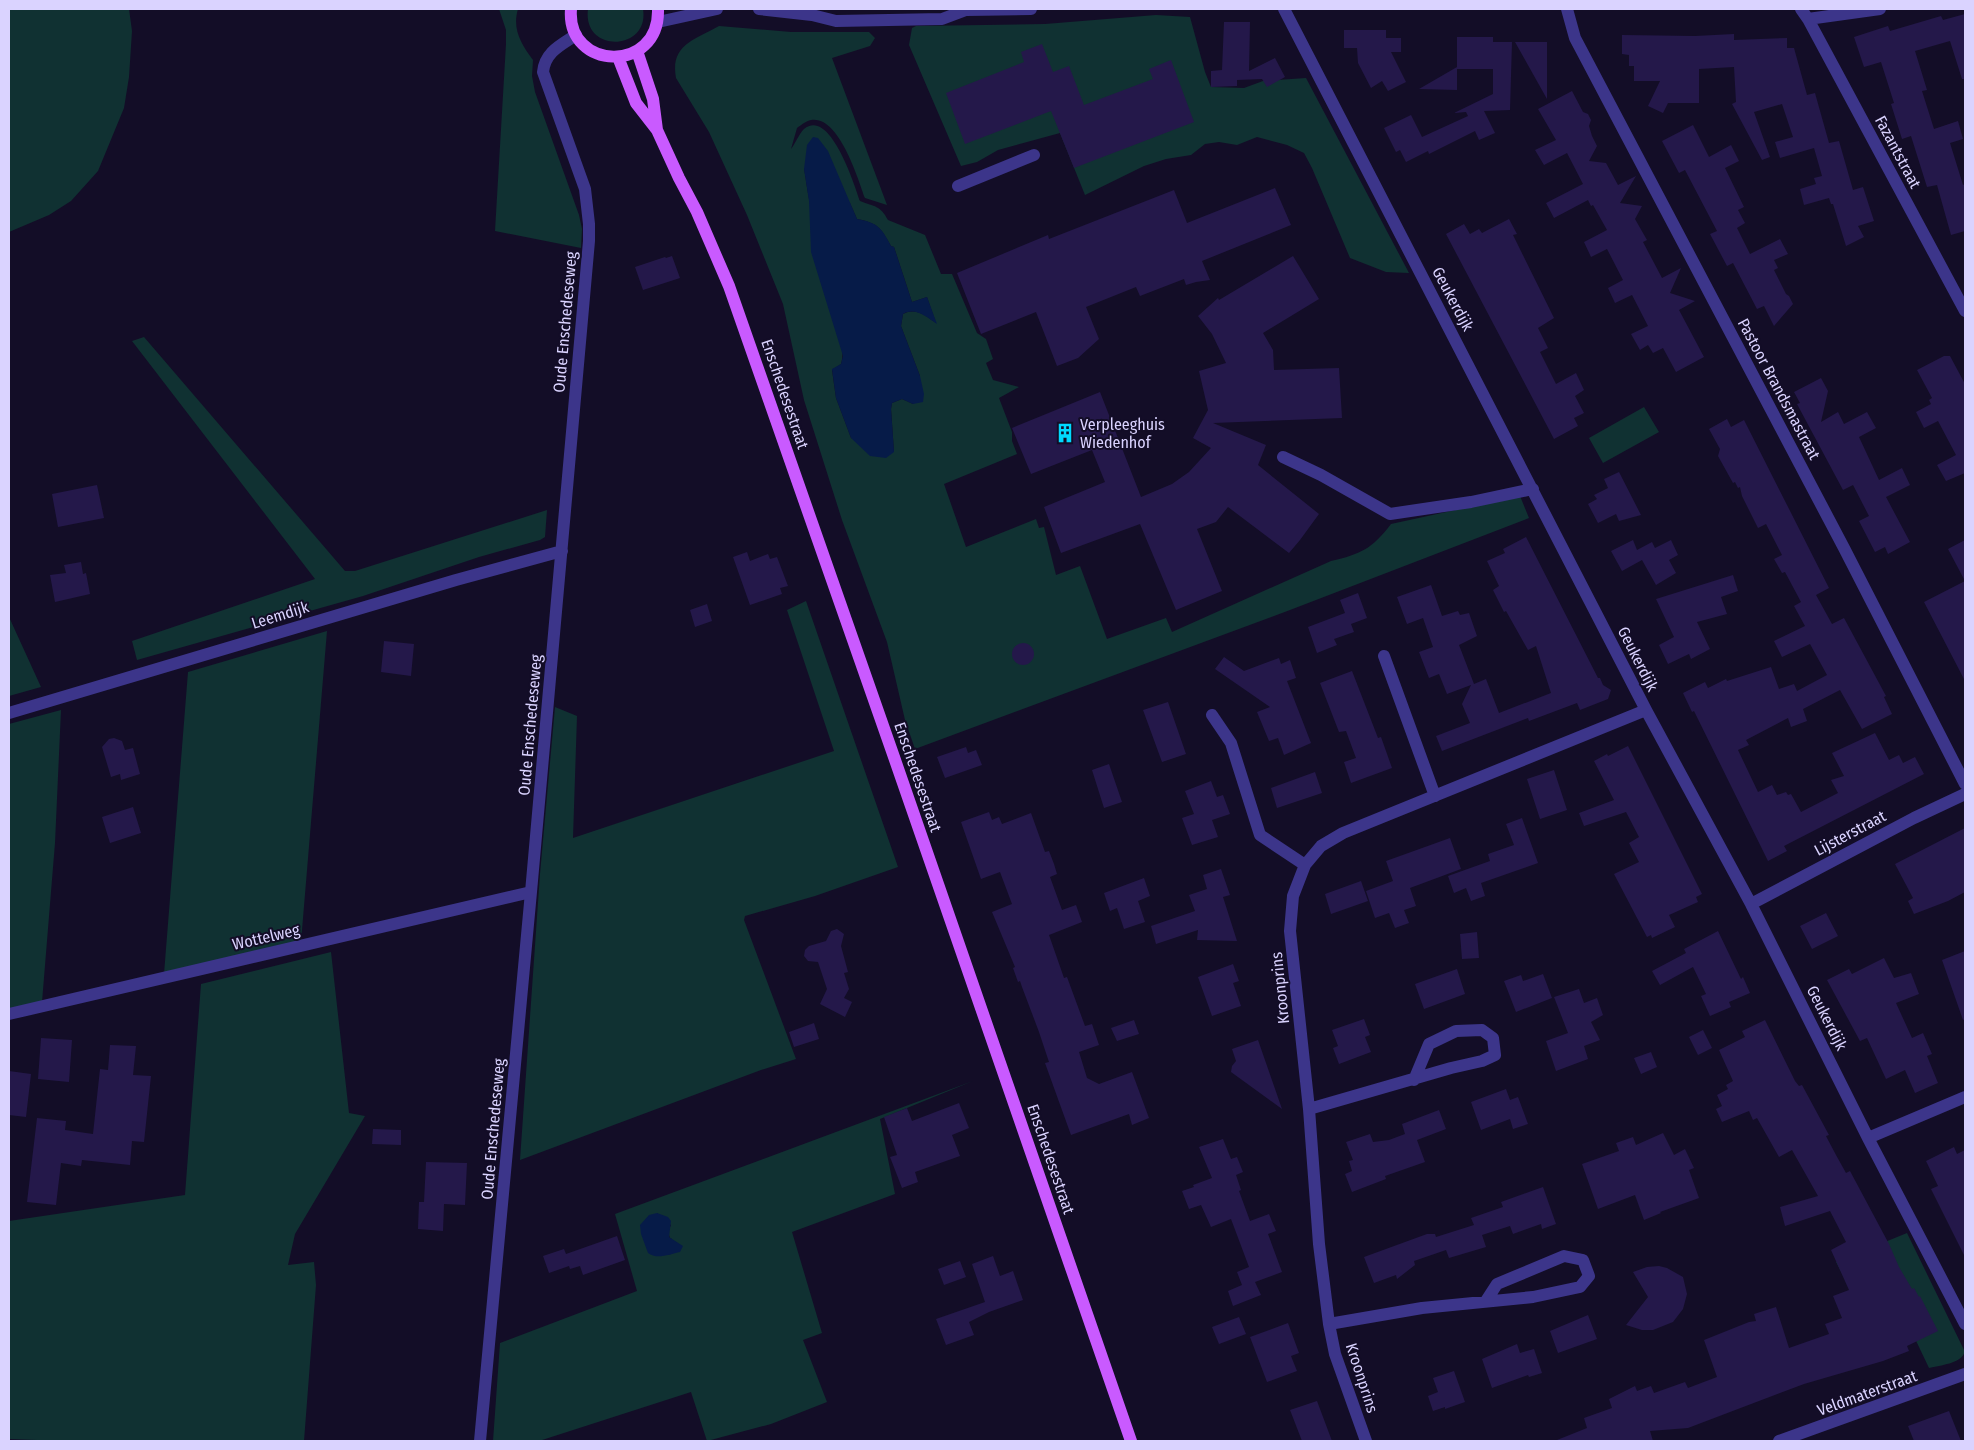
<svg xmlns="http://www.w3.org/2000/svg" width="1974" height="1450" font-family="'Fira Sans Condensed',sans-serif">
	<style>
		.green { fill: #103132; fill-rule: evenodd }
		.water { fill: #061b48 }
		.building { fill: #24184a }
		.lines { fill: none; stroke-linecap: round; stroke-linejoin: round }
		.minor { stroke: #3c358a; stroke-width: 12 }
		.major { stroke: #c95aff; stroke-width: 12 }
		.labels { text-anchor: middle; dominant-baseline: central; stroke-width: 4; stroke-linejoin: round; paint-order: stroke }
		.street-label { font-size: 16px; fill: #dad3ff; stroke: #130d27 }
		.poi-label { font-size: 16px; fill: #dad3ff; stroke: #130d27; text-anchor: start }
	</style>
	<rect width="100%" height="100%" fill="#130d27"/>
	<!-- green -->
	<path class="green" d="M9,9H129L132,31L129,77L124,108L98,171L71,201L49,215L9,232Z
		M499,9H518C512,29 521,44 533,60L532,76L535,92L579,215L582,229L581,248L495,231L506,44V30Z
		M588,9H643C650,51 582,54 588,9Z
		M1156,15L1190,17L1205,72L1211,87L1244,88L1263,81L1306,78L1409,273L1386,272L1350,258L1312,168L1304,153L1287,145L1257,137L1237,145L1219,142L1205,144L1191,155L1166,159L1144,166L1085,195L1060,133L998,150L977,162L961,166L909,45L912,28L916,26L1045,24Z
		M719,26L791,32H869L875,38L870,46L832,58L887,205L865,198C858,179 839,115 811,120C806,121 801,125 797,128L791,149C795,144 799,134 804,129C830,107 855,186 860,201C875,207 880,205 888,220L925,235L941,274H952L977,333L986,339L993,359L986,363L993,380L1019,387L999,398L1012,432V441L1017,454L944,484L966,547L1036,519L1039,528L1044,527L1056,575L1080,566L1107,639L1166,618L1172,632L1331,561C1361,554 1372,549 1391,524L1520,496L1529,518L1290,610L915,749L905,720L887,642L842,520L804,400L783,304L747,215L709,132L676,78C670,45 694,40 719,26ZM804,168L850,203L857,219C878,223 881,228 891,246L894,247L912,302L927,297L936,323C926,316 916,307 903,314L901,326L920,376L913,404L902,399L892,403L891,409L894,452L851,438L836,398L832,370L841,364C846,348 836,328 832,312C822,264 811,217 804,168Z
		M144,337L345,571H355L547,510L545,537L540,540L479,557L363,596L137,660L132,641L315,579L132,341Z
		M1644,407L1659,432L1603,463L1589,438Z
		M806,601L898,867L815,896L745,916L744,920L796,1059L761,1070L520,1160L540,874L555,707L577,716L573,838L834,751L787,610Z
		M9,617L41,687L9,696Z
		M327,631L301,942L164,974L188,672Z
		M61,710L55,843L42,1002L9,1010V724Z
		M331,952L349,1113L365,1116L295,1234L288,1265L314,1262L316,1285L304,1441H64L9,1439V1221L185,1195L201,984Z
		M973,1081L880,1119L895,1194L792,1232L822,1333L803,1340L827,1402L771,1424L707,1441L691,1392L539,1441H493L500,1343L637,1291L615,1214ZM657,1213L671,1225L668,1232L670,1238L672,1239L671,1254L656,1256Z
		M1907,1233L1965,1352C1960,1364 1941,1365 1929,1368L1909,1326L1870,1328L1836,1262Z"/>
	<!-- water -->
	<path class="water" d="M813,137L818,138L828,151L857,219C878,223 881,227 891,246L894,247L912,302L927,297L937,324C926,317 916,307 903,314L901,326L920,376L924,394L923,402L913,404L902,399L892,403L891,409L894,452L886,458L870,456L851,438L836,398L832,369L841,364L843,356L811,252L809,201L804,169L807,145Z
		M657,1213L668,1217L671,1221L669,1237L683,1246L680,1252C670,1254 657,1260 648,1253L641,1234L640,1225L649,1215Z"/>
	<!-- building -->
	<path class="building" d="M1965,14V79H1962L1950,41L1915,51L1927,90L1922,91L1934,129L1958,121L1963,139L1950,143L1963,185L1965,184V231L1951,235L1937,185L1927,187L1911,136L1902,139L1891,104L1894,103L1881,62L1864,67L1854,37L1888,26L1890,31L1941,16L1943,20Z
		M1224,22H1250L1249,71L1275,58L1285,77L1267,87L1262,79L1237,80V86L1211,87V71L1222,70Z
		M1344,30H1386V38H1401V52H1391L1406,82L1388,91L1382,81L1371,88L1358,63L1357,48H1344Z
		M1734,34V40L1787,38V48H1794L1807,95L1815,93L1829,143L1839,141L1853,190L1863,187L1874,221L1858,226L1864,237L1846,246L1833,204H1831L1829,198L1804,205L1800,189L1816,184L1814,178L1822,176L1814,148L1780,158L1775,142L1793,137L1782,104L1754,112L1770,157L1762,160L1732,104L1736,102L1734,67L1699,69V103H1668L1663,113L1648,106L1660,81H1634V66H1629V55L1622,54V35L1695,36Z
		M1457,37H1493V42H1512L1510,110L1484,111L1495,133L1479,140L1475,131L1429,154L1428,151L1406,162L1400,150L1396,152L1384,128L1411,115L1422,137L1468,116L1466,112L1454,113L1493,94V69H1457Z
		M1515,42H1547V99Z
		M1042,44L1053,72L1069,66L1084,105L1153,79L1149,69L1171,60L1194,122L1074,168L1051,111L965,144L946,93L1024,62L1021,52Z
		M1457,67V90L1419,89Z
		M1572,91L1583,112L1588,114L1591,120L1589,126L1592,136L1597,146L1589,161L1606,163L1618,185L1636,176L1620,203L1642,206L1635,219L1647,240L1643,242L1662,278L1681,268L1670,293L1695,301L1679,310L1704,357L1676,372L1663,348L1653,353L1648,345L1640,350L1631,334L1648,326L1632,295L1615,303L1608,288L1623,280L1607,249L1591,257L1584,242L1607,230L1593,205L1591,206L1588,200L1554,218L1546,203L1583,184L1567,153L1544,165L1535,150L1556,140L1538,109Z
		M1693,125L1709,157L1731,145L1739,161L1725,168L1744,207L1738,210L1745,223L1737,228L1750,254L1780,239L1788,254L1774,260L1778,268L1774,270L1786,294L1789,296L1793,304L1774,326L1764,306L1757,309L1733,263L1727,266L1710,234L1717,231L1685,170L1679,173L1662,141Z
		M1275,188L1291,225L1202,261L1210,280L1196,282L1186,285L1184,279L1140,296L1136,287L1086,307L1099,339L1078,358L1057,366L1036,312L981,334L957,273L1048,235L1049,239L1174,190L1187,223Z
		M1509,219L1517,234L1513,235L1554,318L1538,328L1548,348L1540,352L1556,384L1576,373L1584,390L1575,396L1584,413L1574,418L1578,426L1554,439L1446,234L1464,224L1470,234L1479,229L1482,233Z
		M672,256L680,278L643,290L635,267L665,257L666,258Z
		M1293,256L1319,299L1263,333L1273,350L1274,370L1339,368L1342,418L1213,423L1266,445L1258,465L1319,514L1300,540L1289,553L1228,507L1216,522L1197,529L1222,591L1176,610L1140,524L1061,553L1044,507L1105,482L1092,450L1031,474L1012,428L1100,392L1141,497L1172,484L1189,472L1211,448L1193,438L1208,410L1199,371L1226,363L1212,334L1198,316L1218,298L1219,300Z
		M1944,356H1950L1965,384V473L1946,481L1937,465L1956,455L1938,421L1924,428L1916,412L1931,404L1929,400L1932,398L1917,370Z
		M1821,378L1828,391L1821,422L1838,412L1844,424L1867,412L1876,428L1859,437L1879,480L1902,468L1910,485L1886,497L1910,542L1888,554L1885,547L1875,552L1859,521L1869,516L1853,485L1843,490L1797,404L1800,403L1794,392Z
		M1727,419L1731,427L1744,420L1829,588L1816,595L1832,624L1844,618L1886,696L1884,697L1892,714L1862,729L1840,690L1803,709L1807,721L1791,727L1788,718L1746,740L1749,745L1738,750L1758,792L1772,785L1777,795L1786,792L1788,795L1791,794L1801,812L1838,793L1831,780L1844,776L1832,753L1875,733L1889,760L1899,755L1903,763L1915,757L1924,774L1784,846L1787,851L1768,861L1694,711L1692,712L1683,693L1705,682L1708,688L1726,679L1727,681L1771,667L1779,689L1794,684L1797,691L1827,675L1810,644L1782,657L1774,641L1805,626L1794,606L1801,602L1785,572L1782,573L1774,559L1782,555L1766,524L1758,528L1742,496L1740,487L1738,488L1735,482L1733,483L1718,456L1720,449L1709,429Z
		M1619,472L1641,515L1619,521L1616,514L1598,523L1588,504L1597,499L1594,495L1608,488L1604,479Z
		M97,485L104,518L58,527L52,494Z
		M1526,537L1598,678H1600L1603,685L1611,690L1608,699L1580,710L1577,703L1529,721L1528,718L1442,751L1436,736L1470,723L1462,704L1471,685L1447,694L1439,674L1429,678L1419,652L1433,647L1423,618L1407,624L1397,597L1431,585L1442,616L1458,611L1460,615L1469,613L1477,636L1459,645L1474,684L1486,679L1499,713L1551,693L1536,646L1528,650L1506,611L1504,612L1493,590L1499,586L1487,561L1505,553L1503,549Z
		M1633,540L1637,550L1652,542L1655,548L1671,540L1678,555L1669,560L1676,573L1656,585L1642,560L1622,571L1611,551Z
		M1965,540V681L1924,602L1965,581L1948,549Z
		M747,552L750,561L768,554L770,559L777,557L788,586L780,588L782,594L750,605L733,557Z
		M81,562L83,574L86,573L90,594L55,602L50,575L66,573L64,565Z
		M1733,575L1738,591L1721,597L1727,614L1697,622L1710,649L1691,659L1689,654L1668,664L1659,645L1674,637L1656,599Z
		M1358,593L1367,618L1351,624L1354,632L1334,639L1337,645L1317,653L1308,627L1345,613L1340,600Z
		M707,604L712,621L695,627L690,610Z
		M384,641L414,644L411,676L381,672Z
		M1012 654a11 11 0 1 1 22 0a11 11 0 1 1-22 0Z
		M1224,657L1244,671L1279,658L1281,664L1290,660L1296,678L1287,681L1311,743L1284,755L1278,738L1269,741L1257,712L1270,707L1215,669Z
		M1352,671L1378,738L1381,737L1392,768L1351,783L1344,762L1356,758L1346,731L1339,732L1320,683Z
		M1168,702L1186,754L1162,762L1143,710Z
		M114,738L122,741L125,750L133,748L140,774L121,780L120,774L111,777L102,747L109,739Z
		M1628,746L1702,894L1696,897L1698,902L1669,915L1675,927L1652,938L1651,935L1647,937L1614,874L1639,862L1629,843L1639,837L1626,812L1584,826L1579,813L1614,800L1594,761L1607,754L1608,756Z
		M966,747L968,753L976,750L982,765L945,778L937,757Z
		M1109,764L1122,802L1104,808L1092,770Z
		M1554,770L1567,810L1540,819L1527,779Z
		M1315,772L1322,793L1277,808L1271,788Z
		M1211,781L1217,797L1223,795L1230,814L1212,820L1218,837L1192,845L1182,818L1194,814L1185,791Z
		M133,807L141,833L110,843L102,817Z
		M989,812L992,820L999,817L1002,824L1031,813L1045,852L1049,851L1054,864L1057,874L1050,877L1062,910L1076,905L1082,922L1049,935L1064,978L1067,977L1085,1026L1092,1024L1099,1045L1079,1052L1087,1078L1099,1084L1132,1072L1149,1118L1132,1125L1129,1114L1071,1135L1045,1063L1049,1062L1039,1032L1022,987L1020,981L1018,982L1013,968L1015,967L992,912L1012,904L1000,872L981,879L961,822Z
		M1522,818L1538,863L1481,883L1485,896L1471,901L1466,888L1454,893L1448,876L1490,861L1488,854L1514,845L1506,824Z
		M1965,828V892L1948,901L1914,914L1908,901L1913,898L1895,864Z
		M1450,838L1461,869L1410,888L1416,906L1404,910L1409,923L1395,928L1389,913L1375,918L1366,891L1393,881L1386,861Z
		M1221,869L1230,895L1223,897L1237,941L1197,940L1198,930L1156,944L1151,926L1195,911L1189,895L1207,889L1203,875Z
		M1144,878L1150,896L1138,901L1145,922L1124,929L1117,908L1110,911L1104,893Z
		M1361,881L1368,901L1331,914L1325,894Z
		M1826,913L1838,936L1812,949L1800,926Z
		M837,929L844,934L841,946L848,972L844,973L849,989L844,998L852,1002L845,1017L820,1004L827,989L818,962L808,961L804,956L805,950L809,946L826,941L831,931Z
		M1718,931L1741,979L1743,977L1750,993L1729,1002L1731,1007L1710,1016L1701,996L1706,994L1693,967L1660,985L1652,971L1686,953L1684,949Z
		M1477,932L1479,958L1462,959L1460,934Z
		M1965,951V1019L1963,1020L1942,960Z
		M1884,958L1894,978L1911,973L1919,994L1896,1003L1912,1038L1923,1033L1932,1054L1927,1056L1938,1083L1915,1093L1905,1070L1886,1079L1867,1038L1860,1041L1827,980L1849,969L1852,974Z
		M1233,964L1239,981L1233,983L1241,1006L1212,1016L1198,977Z
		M1457,969L1465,994L1424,1009L1415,984Z
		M1543,974L1552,998L1516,1012L1504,981L1521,975L1523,981Z
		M1579,989L1584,1003L1597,998L1603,1015L1591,1022L1600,1040L1584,1046L1588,1059L1556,1071L1546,1041L1568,1033L1554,997Z
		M1364,1019L1370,1035L1365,1037L1371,1052L1339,1064L1333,1048L1338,1046L1332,1030Z
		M1134,1020L1139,1034L1117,1041L1111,1028Z
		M1765,1020L1795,1081L1799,1086L1802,1085L1829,1135L1826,1136L1827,1138L1836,1155L1846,1173L1850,1171L1889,1244L1899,1267L1912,1289L1914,1288L1919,1297L1920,1296L1938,1331L1907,1346L1909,1351L1883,1361L1804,1384L1688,1428L1650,1431L1653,1441H1557V1440L1587,1428L1584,1418L1612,1408L1609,1399L1635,1386L1637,1391L1651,1386L1654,1393L1685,1382L1688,1388L1717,1377L1704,1340L1749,1322L1756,1321L1754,1314L1776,1307L1789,1348L1829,1334L1825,1324L1842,1318L1833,1296L1849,1290L1831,1250L1846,1242L1830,1211L1785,1226L1780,1207L1818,1196L1792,1150L1779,1157L1757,1118L1753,1120L1749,1111L1722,1122L1716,1109L1722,1106L1717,1095L1728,1089L1726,1085L1733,1081L1719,1050L1745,1037L1742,1031Z
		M814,1023L819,1039L794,1047L789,1032Z
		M1703,1030L1712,1048L1698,1055L1689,1037Z
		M41,1038L72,1040L69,1082L38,1079Z
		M1258,1040L1282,1109L1231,1072L1232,1066L1236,1061L1232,1049Z
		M110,1045L136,1046L133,1075L151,1076L144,1142L132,1141L130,1165L82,1160L81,1166L61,1163L56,1205L27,1202L37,1118L66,1121L65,1130L93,1134L100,1069L108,1070Z
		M1651,1052L1657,1067L1641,1074L1634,1058Z
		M9,1071L31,1074L26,1117L9,1115Z
		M1506,1089L1510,1100L1518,1097L1528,1124L1513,1129L1510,1119L1481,1130L1471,1102Z
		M959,1103L969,1128L952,1135L960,1156L915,1172L918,1182L902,1188L890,1157L897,1155L884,1117L907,1108L912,1121Z
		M1439,1110L1446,1129L1417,1140L1425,1162L1385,1176L1386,1179L1352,1192L1345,1174L1352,1171L1349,1161L1353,1160L1346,1142L1370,1134L1373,1142L1389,1140L1405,1134L1402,1124Z
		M373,1129L401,1130V1145L372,1144Z
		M1663,1133L1674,1155L1685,1149L1694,1168L1689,1170L1699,1198L1660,1212L1661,1213L1644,1220L1635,1195L1598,1209L1582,1164L1619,1151L1616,1143L1633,1137L1636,1145Z
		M1223,1139L1231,1159L1237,1157L1243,1172L1236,1175L1241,1190L1239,1191L1250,1221L1269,1214L1276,1231L1268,1234L1282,1272L1255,1282L1261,1295L1233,1306L1228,1291L1242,1285L1237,1272L1249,1267L1231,1219L1211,1227L1201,1205L1189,1209L1182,1191L1194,1187L1193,1185L1212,1178L1199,1147Z
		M1954,1147L1957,1154L1965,1150V1257L1931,1189L1938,1186L1926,1161Z
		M426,1162L467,1163L465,1205L444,1204L443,1231L418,1229L419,1202H424Z
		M1543,1187L1556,1224L1542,1229L1541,1224L1513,1234L1510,1226L1482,1235L1486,1247L1449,1258L1446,1250L1414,1261L1415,1265L1397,1279L1396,1275L1374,1283L1364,1257L1427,1234H1435L1436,1237L1474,1225L1471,1218L1503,1207L1501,1202Z
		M617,1236L625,1260L583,1275L580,1266L570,1269L569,1266L549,1273L543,1256L564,1249L566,1254Z
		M993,1256L1000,1276L1013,1271L1023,1300L989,1312L969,1322L974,1335L946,1345L936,1319L985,1302L972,1264Z
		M960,1261L966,1277L944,1285L938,1269Z
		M1659,1266L1667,1268L1683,1277L1687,1294L1683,1309L1673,1322L1653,1330H1642L1626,1325L1648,1297L1633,1272L1647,1267Z
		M1588,1315L1597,1339L1558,1353L1550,1331Z
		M1239,1317L1246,1334L1219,1344L1212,1327Z
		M1288,1323L1299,1353L1291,1356L1297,1371L1267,1382L1250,1337Z
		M1517,1344L1520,1353L1534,1349L1542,1373L1529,1377L1528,1375L1492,1388L1482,1359Z
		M1454,1371L1465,1402L1445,1409V1407L1433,1411L1428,1396L1438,1392L1433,1378Z
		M1317,1401L1332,1441H1302L1290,1410Z
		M1949,1411L1961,1441H1914L1908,1426Z"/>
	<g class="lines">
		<!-- minor -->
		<path class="minor" d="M759,9L812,15L836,21L942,19L966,10
			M960,9L966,10L1031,9
			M1284,9L1646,710L1751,904L1868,1138L1965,1324
			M1567,9L1575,38L1844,548L1965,784
			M1801,9L1808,19L1965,311
			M1808,19L1880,9
			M658,22L717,9
			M958,186L1034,155
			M1283,457L1321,475L1390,514L1471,502L1533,489
			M1384,656L1435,796
			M9,713L456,580L562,551
			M1212,715L1231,743L1260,835L1305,865
			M1751,904L1914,818L1965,794
			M9,1014L531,892
			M1309,1109L1451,1068L1482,1061L1495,1055L1493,1038L1482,1030L1456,1031L1429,1044L1414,1080
			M1868,1138L1965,1097
			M1329,1324L1422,1308L1533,1297L1580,1287L1589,1276L1583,1260L1564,1256L1497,1284L1486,1301
			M480,1441L531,892L589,241V224L585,189L543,72C545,52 561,45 576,35
			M1366,1441L1335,1354L1329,1324L1319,1244L1309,1109L1290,931L1293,896L1305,865L1321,846L1343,833L1646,710
			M1779,1441L1965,1374"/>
		<!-- major -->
		<path class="major" d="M571,9C566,71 660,74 658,9
			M637,51L653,99L657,130
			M618,57L636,103L657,130L679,178L697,212L729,286L894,757L1131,1441"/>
	</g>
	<!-- icons -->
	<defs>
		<symbol id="building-bare" viewBox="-9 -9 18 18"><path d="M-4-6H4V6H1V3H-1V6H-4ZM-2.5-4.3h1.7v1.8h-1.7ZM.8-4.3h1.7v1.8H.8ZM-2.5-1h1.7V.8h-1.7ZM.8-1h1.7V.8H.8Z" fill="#00d9fe" stroke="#130d27" stroke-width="2.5" paint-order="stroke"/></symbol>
	</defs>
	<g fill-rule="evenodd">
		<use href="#building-bare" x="1051" y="419" width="28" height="28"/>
	</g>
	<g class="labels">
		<!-- street labels -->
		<g class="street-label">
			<text transform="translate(1898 152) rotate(62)">Fazantstraat</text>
			<text transform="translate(1453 299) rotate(62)">Geukerdijk</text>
			<text transform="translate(565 322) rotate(-85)">Oude Enschedeseweg</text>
			<text transform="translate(1779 389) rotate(62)">Pastoor Brandsmastraat</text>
			<text transform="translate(785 394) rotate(71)">Enschedesestraat</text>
			<text transform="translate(280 615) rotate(-17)">Leemdijk</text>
			<text transform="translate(1638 659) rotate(63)">Geukerdijk</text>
			<text transform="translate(530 725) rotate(-85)">Oude Enschedeseweg</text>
			<text transform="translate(918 777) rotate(71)">Enschedesestraat</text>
			<text transform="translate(1850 833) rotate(-28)">Lijsterstraat</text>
			<text transform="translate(266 937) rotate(-13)">Wottelweg</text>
			<text transform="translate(1280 988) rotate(-96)">Kroonprins</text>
			<text transform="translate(1827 1018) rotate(63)">Geukerdijk</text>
			<text transform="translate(493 1129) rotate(-85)">Oude Enschedeseweg</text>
			<text transform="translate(1051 1159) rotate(71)">Enschedesestraat</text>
			<text transform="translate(1362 1378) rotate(72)">Kroonprins</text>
			<text transform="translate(1867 1393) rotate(-20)">Veldmaterstraat</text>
		</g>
		<!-- poi labels -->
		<g class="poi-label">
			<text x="1080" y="424">Verpleeghuis<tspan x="1080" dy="18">Wiedenhof</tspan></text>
		</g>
	</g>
	<!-- border -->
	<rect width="1974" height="1450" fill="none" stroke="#dad3ff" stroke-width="20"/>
</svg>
